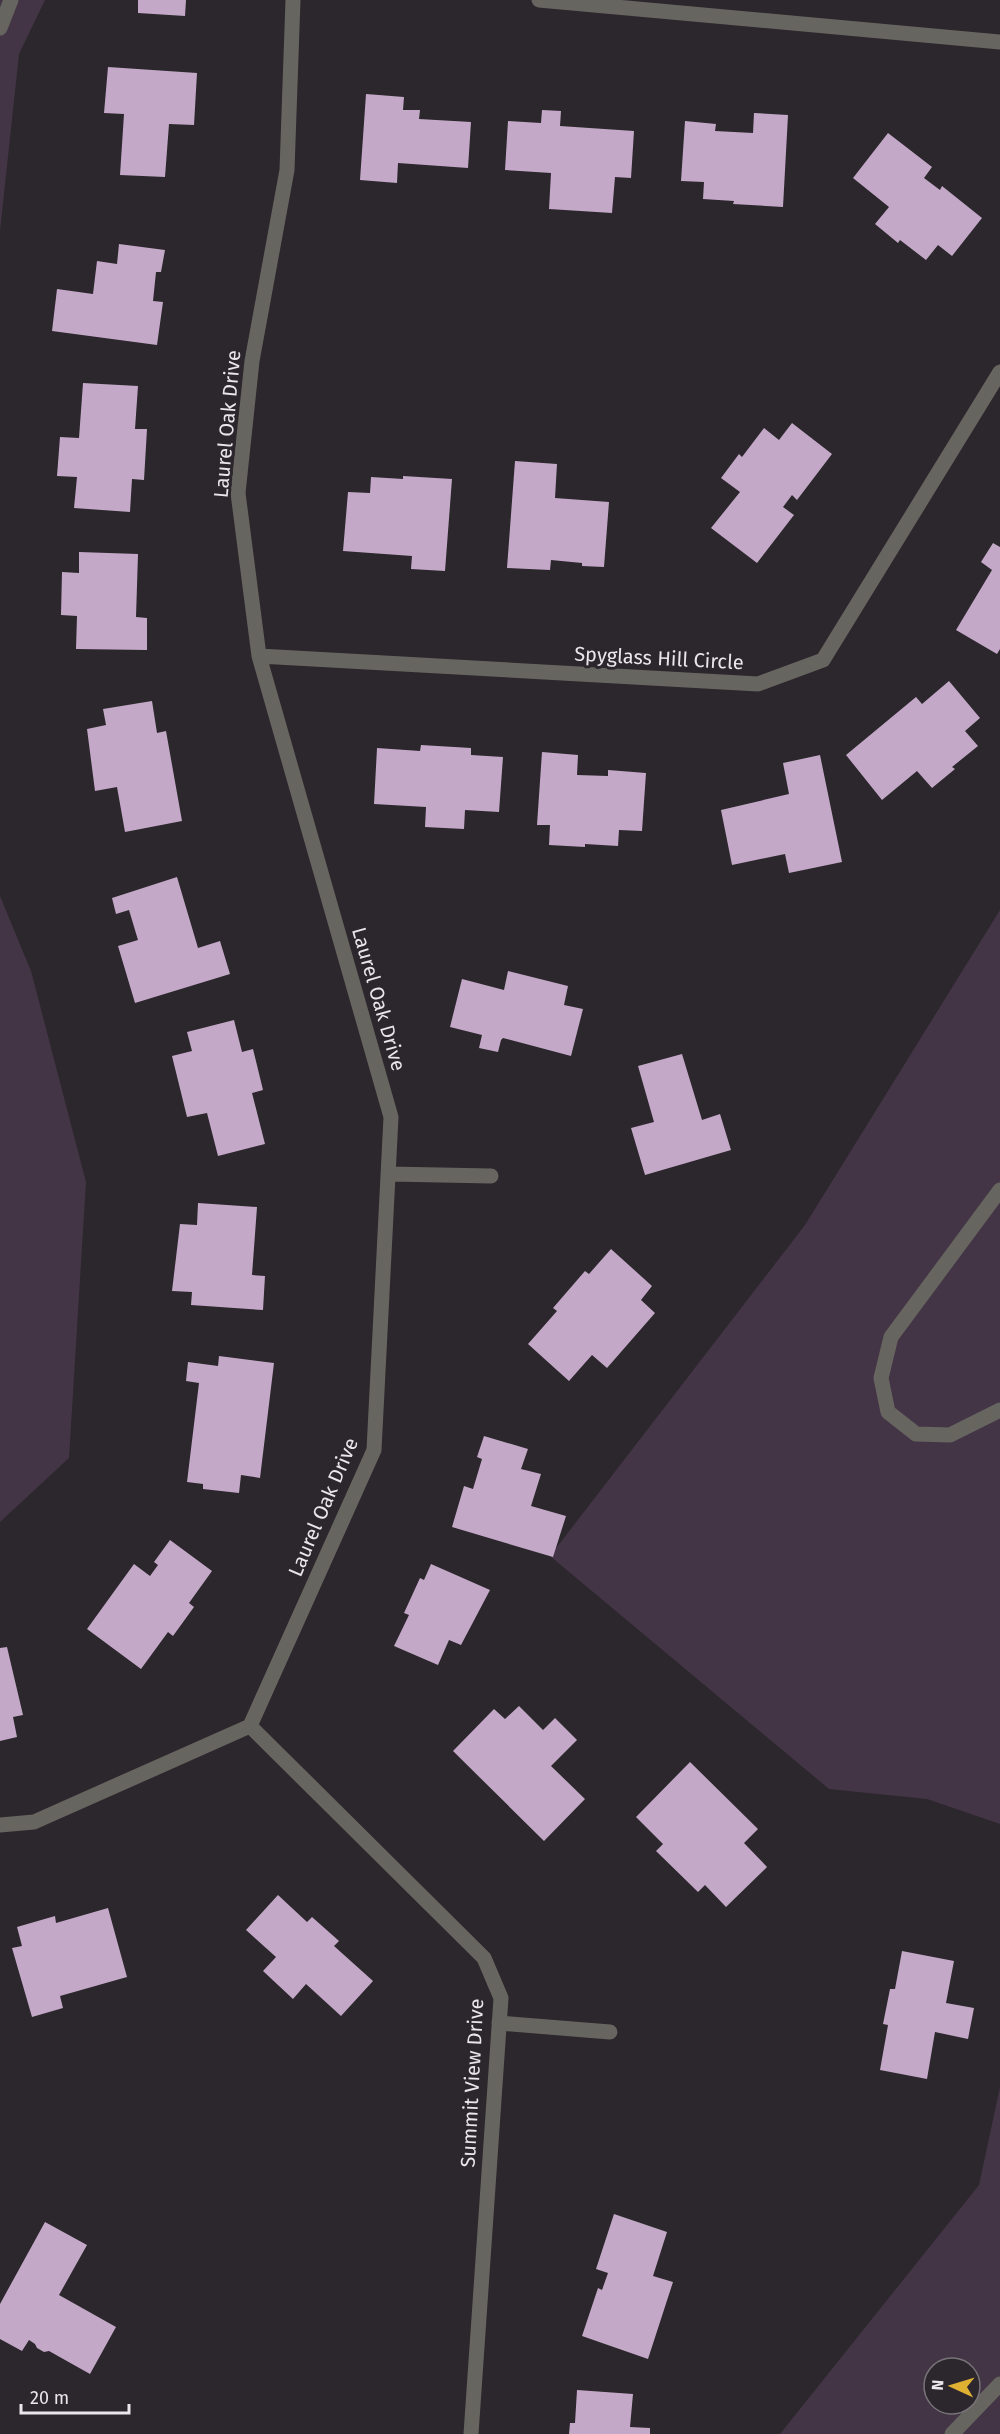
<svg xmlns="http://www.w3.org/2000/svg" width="1000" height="2434" font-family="'Fira Sans',sans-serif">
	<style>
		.green { fill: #433545; fill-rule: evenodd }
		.building { fill: #c3a9c7 }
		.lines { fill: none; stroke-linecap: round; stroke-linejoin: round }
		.minor { stroke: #676560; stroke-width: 15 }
		.labels { text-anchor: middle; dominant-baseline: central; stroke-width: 6; stroke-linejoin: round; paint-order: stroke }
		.street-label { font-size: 20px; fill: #eae6eb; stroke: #2c262d }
	</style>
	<rect width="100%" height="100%" fill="#2c262d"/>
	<!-- green -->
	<path class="green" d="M0,0H45L19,54L0,231Z
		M0,896L31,971L86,1182L69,1458L0,1522Z
		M1000,910V1824L927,1799L829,1789L550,1556L805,1225Z
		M1000,2087V2434H780L979,2185ZM934,2368H970V2404H934Z"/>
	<!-- building -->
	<path class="building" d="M138,0H186L185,16L138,13Z
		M108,67L197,73L194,125L169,124L165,177L120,175L124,114L104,113Z
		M366,94L404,97L403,110H420L419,119L471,122L468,168L398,163L397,183L360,180Z
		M542,110L561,111L560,126L634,131L631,178L615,177L612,213L549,209L551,173L505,170L508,121L541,123Z
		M754,113L788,115L783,207L733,204L734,201L703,199L704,182L681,181L685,121L716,124L715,131L753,133Z
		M888,133L932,167L924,178L940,190L942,186L982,218L952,256L938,245L926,260L900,240L898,243L875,224L889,207L853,178Z
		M119,244L165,250L161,272H156L153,301L163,302L157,345L52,331L57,289L93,294L97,261L117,264Z
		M83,383L138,386L135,429H147L144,480L132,479L130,512L74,508L77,477L57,476L60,437L79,438Z
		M792,423L832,454L797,500L792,495L783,507L794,515L757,563L711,528L740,492L721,478L739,454L742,457L764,428L779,440Z
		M515,461L557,464L555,498L609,502L604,567L582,566V563L551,560L550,570L507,568Z
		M403,476L452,479L445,571L411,569L412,556L343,551L348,492L370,493L371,477L403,479Z
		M993,543L1000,547V649L997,654L956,630L992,570L981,562Z
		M79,552L138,554L136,617L147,618V650L76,649L77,616L61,615L62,572L79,573Z
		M949,681L980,718L965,731L978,746L952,767L955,769L932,788L917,771L882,800L846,755L916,697L922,704Z
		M152,701L157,733L166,731L182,821L125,832L117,787L95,791L87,729L106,725L103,709Z
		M421,745L471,748V755L503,757L499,812L465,810L464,829L425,827L426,807L374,804L377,748L420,751Z
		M542,752L578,755L577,775L608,776V770L646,773L642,831L619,830L618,846L585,844V847L549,845L550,825H537Z
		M820,755L842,862L789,873L785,854L732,865L721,810L789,794L783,763Z
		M177,877L198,948L220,941L230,974L135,1003L118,946L138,940L129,910L116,914L112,898Z
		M508,971L568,986L564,1005L583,1009L571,1056L503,1038L501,1040L498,1052L479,1048L482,1035L450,1027L462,979L504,990Z
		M234,1020L242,1052L253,1049L263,1090L252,1093L265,1144L218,1156L207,1113L187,1117L172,1056L192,1051L187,1032Z
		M682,1054L702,1120L720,1114L731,1150L645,1175L631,1128L654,1122L638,1066Z
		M198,1203L257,1207L252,1275L265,1276L263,1310L191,1305L192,1292L172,1291L180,1224L197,1225Z
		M611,1249L652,1286L641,1300L655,1313L607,1368L592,1355L569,1381L528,1344L557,1311L553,1308L585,1271L589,1274Z
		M219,1356L274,1363L260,1478L241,1475L239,1493L203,1489V1484L187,1482L199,1383L186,1381L188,1362L218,1366Z
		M484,1436L528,1449L521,1469L541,1474L531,1506L566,1516L553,1557L452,1527L464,1486L473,1489L482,1459L477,1457Z
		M170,1540L212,1571L189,1603L194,1607L173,1636L168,1632L141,1669L87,1629L134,1564L150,1576L158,1565L154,1562Z
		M431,1564L490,1590L461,1645L449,1640L438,1665L394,1646L409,1615L404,1613L420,1578L424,1580Z
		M7,1647L23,1715L13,1717L17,1737L0,1741V1648Z
		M519,1706L543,1730L555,1718L577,1740L551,1766L585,1799L544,1841L453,1751L494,1709L505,1719Z
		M690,1762L758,1829L744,1843L767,1867L726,1907L705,1885L698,1892L656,1851L663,1844L636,1817Z
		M278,1895L307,1922L312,1917L339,1941L334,1946L373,1981L341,2016L306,1984L293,1999L263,1971L276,1957L246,1930Z
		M108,1908L127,1977L60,1996L63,2008L32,2017L12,1948L22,1946L17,1927L55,1916L56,1923Z
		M902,1951L954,1961L946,2003L974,2008L968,2039L935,2032L927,2079L880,2070L888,2025L883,2024L890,1989H895Z
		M614,2214L667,2232L653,2276L673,2282L648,2359L582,2336L598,2288L602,2290L608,2273L596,2269Z
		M45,2222L87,2245L59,2295L116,2327L90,2374L49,2351L44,2352L37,2348L35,2344L29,2340L22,2351L0,2339V2304Z
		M577,2390L633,2394L630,2427L650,2428V2434H569L570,2423H575Z"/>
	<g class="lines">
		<!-- minor -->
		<path class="minor" d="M539,0L1000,42
			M0,28L11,0
			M259,656L758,684L823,660L1000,372
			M389,1174L491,1176
			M1000,1190L891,1337L881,1378L888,1412L916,1434L950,1435L1000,1410
			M250,1726L484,1958L501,1998L471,2434
			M0,1825L34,1822L250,1726L374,1450L391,1117L259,656L238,493L252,361L287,170L293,0
			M499,2023L610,2032
			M952,2434L1000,2384"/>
	</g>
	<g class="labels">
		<!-- street labels -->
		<g class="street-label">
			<text transform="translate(227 424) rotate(-85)">Laurel Oak Drive</text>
			<text transform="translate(659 658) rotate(3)">Spyglass Hill Circle</text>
			<text transform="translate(379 999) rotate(74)">Laurel Oak Drive</text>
			<text transform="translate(323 1507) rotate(-67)">Laurel Oak Drive</text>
			<text transform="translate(472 2083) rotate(-87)">Summit View Drive</text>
		</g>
	</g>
	<!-- north arrow -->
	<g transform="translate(952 2386) rotate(274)"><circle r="28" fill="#2c262d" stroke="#787379" stroke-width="1.5"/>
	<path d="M0-4.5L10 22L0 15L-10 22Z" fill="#deb133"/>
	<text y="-9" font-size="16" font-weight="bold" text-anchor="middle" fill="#eae6eb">N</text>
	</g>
	<!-- scale -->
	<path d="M21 2404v9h108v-9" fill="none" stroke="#eae6eb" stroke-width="3"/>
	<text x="30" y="2404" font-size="18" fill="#eae6eb" stroke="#2c262d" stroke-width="4.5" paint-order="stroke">20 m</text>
</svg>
